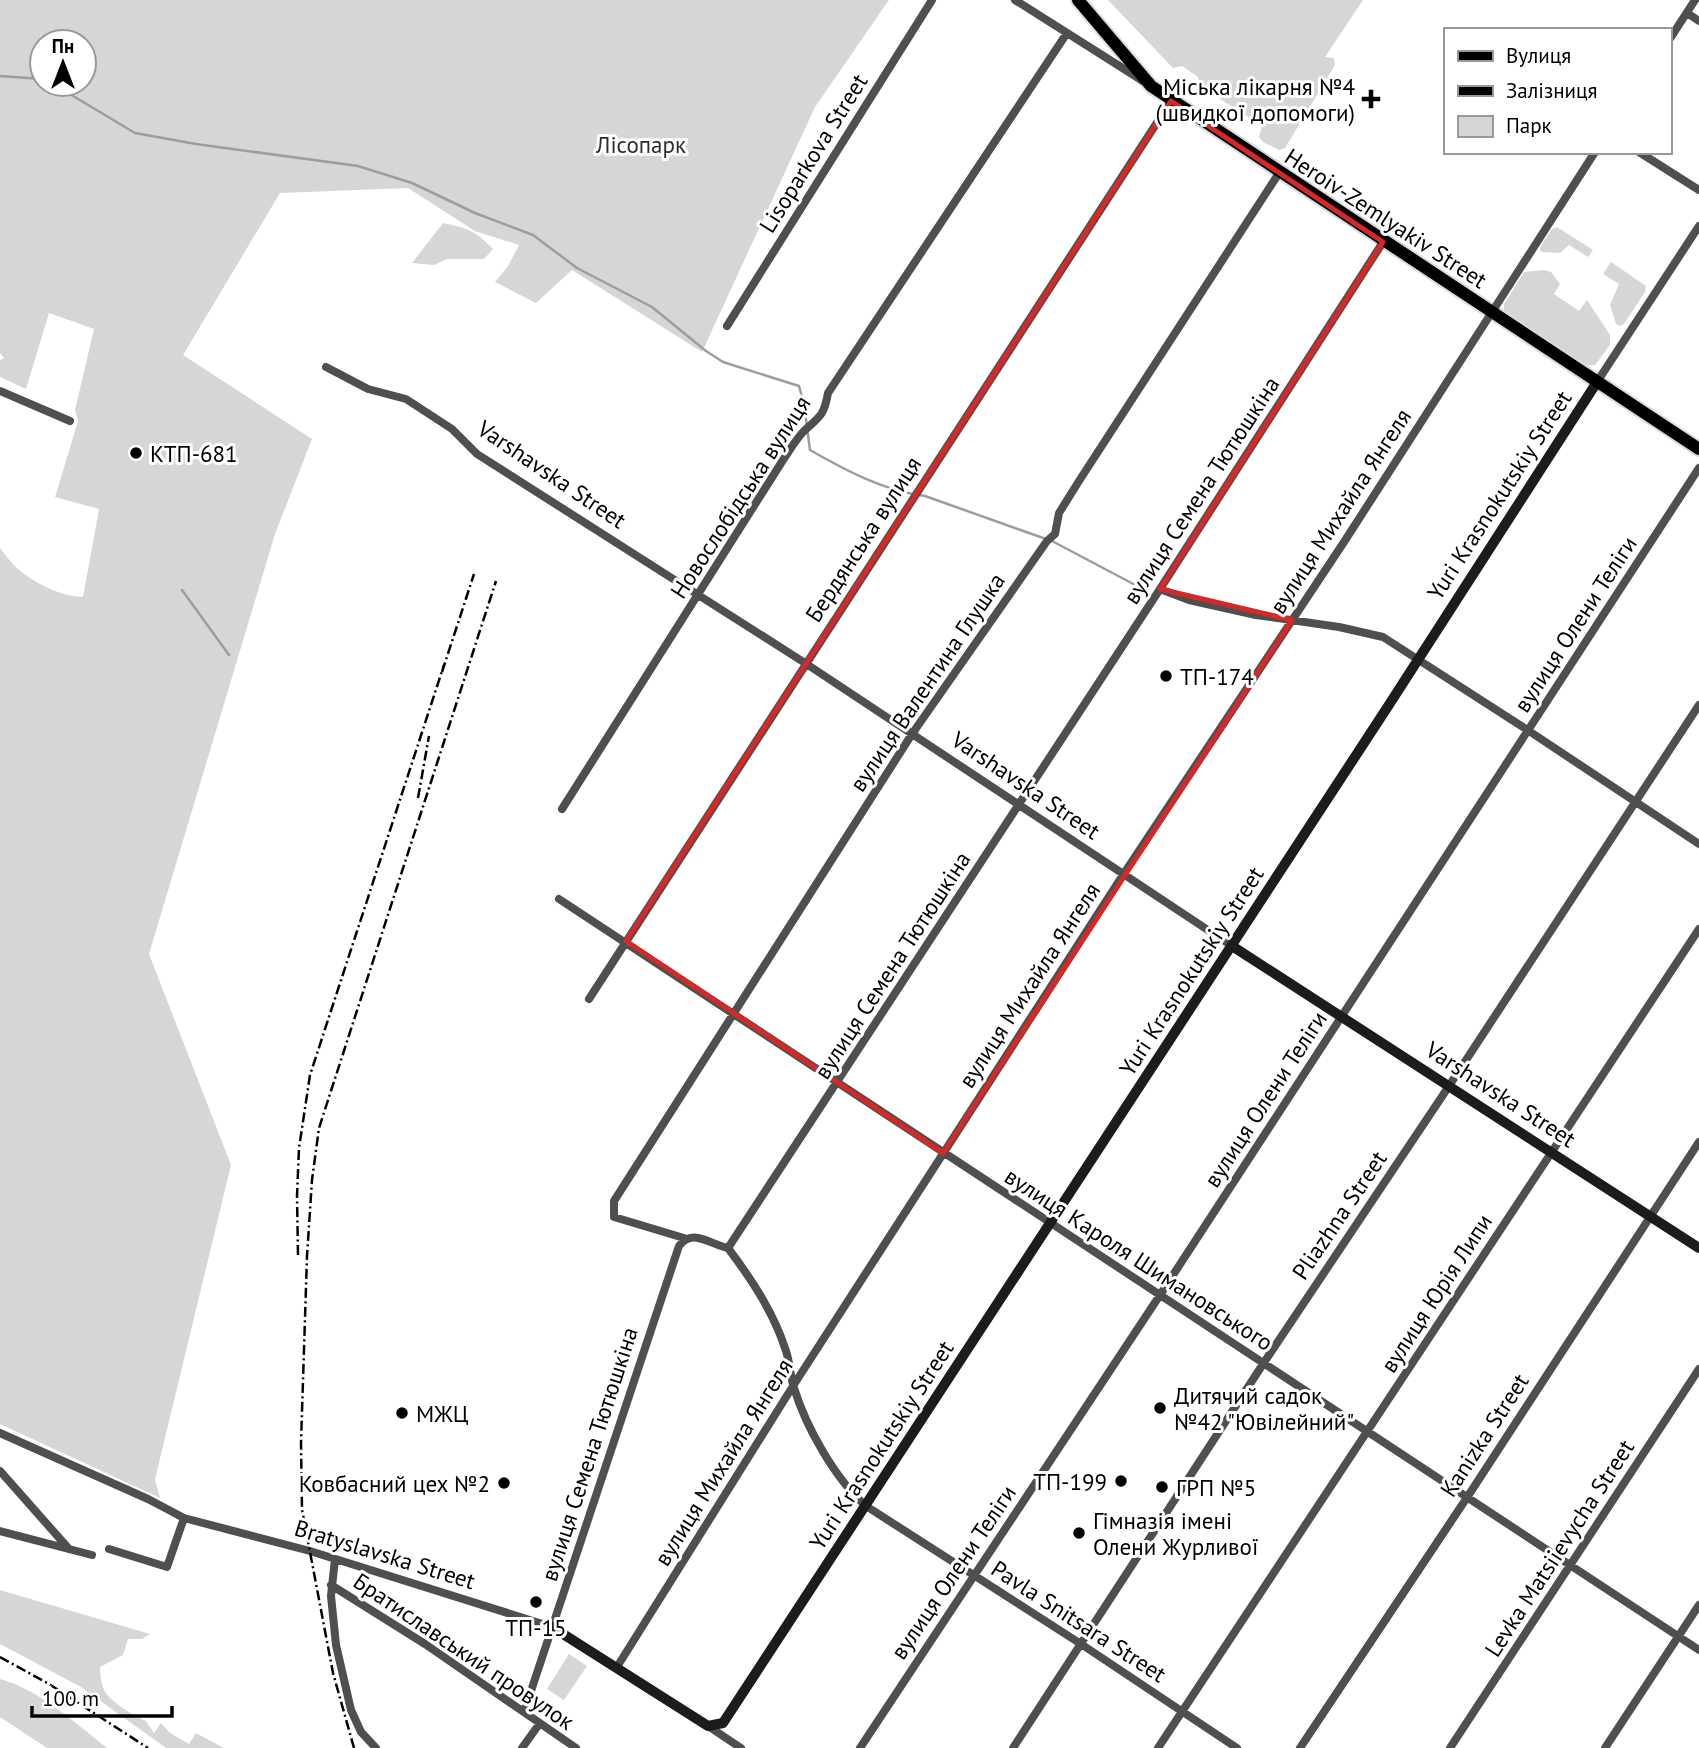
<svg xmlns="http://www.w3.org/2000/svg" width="1699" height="1748" font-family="'PT Sans',sans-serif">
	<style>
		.green { fill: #d6d6d6; fill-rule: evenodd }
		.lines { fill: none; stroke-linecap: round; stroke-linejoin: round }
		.stream { stroke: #9d9d9d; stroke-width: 2.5 }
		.primary-casing { stroke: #dbdbdb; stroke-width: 16 }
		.street { stroke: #4f4f4f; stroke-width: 8 }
		.secondary { stroke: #1c1c1c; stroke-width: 10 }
		.primary { stroke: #000; stroke-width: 12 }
		.rail { stroke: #000; stroke-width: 2.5; stroke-dasharray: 10 3.5 2 3.5; stroke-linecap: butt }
		.marked { fill: none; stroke: #d62828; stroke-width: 5; stroke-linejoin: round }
		.poi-dot { fill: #000; stroke: #fff; stroke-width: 2.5 }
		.labels { text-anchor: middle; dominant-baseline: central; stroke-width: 6; stroke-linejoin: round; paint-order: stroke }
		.poi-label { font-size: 23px; fill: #000; stroke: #fff; text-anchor: start }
		.park-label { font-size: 23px; fill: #2d2d2d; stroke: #fff }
		.street-label { font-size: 23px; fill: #000; stroke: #fff }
	</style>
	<rect width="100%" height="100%" fill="#fff"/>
	<!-- green -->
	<path class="green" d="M0,0H889L815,107L702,352L572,270L536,303L495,282L508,266L519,245L475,231L408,188L280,193L183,355L312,439L275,534L149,954L231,1165L155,1479L160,1498L0,1424V548C6,555 11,563 18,569C34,583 62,597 83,597L99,509L55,497L78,421L75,410L94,329L49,313L26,389L0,377V360L4,358L0,353ZM42,42H84V84H42Z
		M1108,0H1363L1325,57L1334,58L1335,65L1285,148L1279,150L1263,142L1259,137L1262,126L1200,86L1198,77L1182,66L1173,68Z
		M443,223C467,228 476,231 493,249L484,259H447L434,265L412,263Z
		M1557,227L1593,250L1588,257L1569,245L1560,253L1541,252L1540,248L1551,230Z
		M1611,262L1646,286L1645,292L1624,324L1620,326L1616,324L1610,305L1619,284L1603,274Z
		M1544,270L1551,272L1560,284L1554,294L1579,311L1587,300L1610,335V345L1595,365L1587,366L1504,311V304L1524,272Z
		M0,1590L150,1634L142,1639H128L123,1655L100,1667C100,1675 101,1682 104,1690C109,1701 135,1717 146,1721L154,1733L161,1723L170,1733L189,1744L196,1733L224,1748H166L81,1687L0,1644Z
		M569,1654L587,1666L564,1700L547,1689Z
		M0,1679C38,1689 77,1724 107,1748H47L0,1717Z"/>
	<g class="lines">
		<!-- stream -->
		<path class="stream" d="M0,76L42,79
			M53,84L135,133L196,144L358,166L412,183L475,213L533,235L577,268L652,307L706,351L723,362L799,386L804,404L810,450C845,470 884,491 925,496L1046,539
			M1052,541L1139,587
			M182,590L229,655"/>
		<defs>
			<path id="primary" d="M1078,0L1151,86L1699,449"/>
		</defs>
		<!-- primary casing -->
		<use href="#primary" class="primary-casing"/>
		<!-- street -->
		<path class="street" d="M1015,0L1143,81
			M1687,13L1699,21
			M1669,40L1695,0
			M1639,152L1699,190
			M727,326L932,0
			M326,367L368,389L406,399L452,429L477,454L805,663L1232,946
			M1597,382L1699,226
			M0,391L70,421
			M1160,589L1189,600L1256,615L1339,627L1383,637L1529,731L1699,844
			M562,809L783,460C790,450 796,439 804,431C820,416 824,416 828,393L1067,33
			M559,899L1699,1650
			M589,999L1171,101
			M684,1238L614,1217V1201L912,734L1047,541L1055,534L1059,513L1079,481L1279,173
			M728,1248L1160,589L1383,242
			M728,1248C752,1280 774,1313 786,1351C790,1363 790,1376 794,1388C806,1427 835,1479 866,1506L1081,1644L1237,1748
			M0,1433L148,1499L184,1518L310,1551L552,1627
			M0,1471L69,1549
			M0,1531L92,1555
			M109,1549L167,1567L184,1518
			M335,1559L331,1596L336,1645L351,1710L361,1732L376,1748
			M331,1585L425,1644L576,1748
			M617,1667L793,1386L1123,875L1344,542L1595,152
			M524,1712L679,1246C692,1227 711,1245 728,1248
			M708,1726L741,1748
			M522,1748L540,1723
			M860,1748L1160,1295L1699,468
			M1013,1748L1263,1364L1449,1086L1699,705
			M1158,1748L1699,929
			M1300,1748L1468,1496L1699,1142
			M1450,1748L1699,1369
			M1605,1748L1699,1605"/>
		<!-- secondary -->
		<path class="secondary" d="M1232,946L1699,1248
			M552,1627L708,1726L723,1723C1017,1277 1309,831 1597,382"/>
		<!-- primary -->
		<use href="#primary" class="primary"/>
		<!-- rail -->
		<path class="rail" d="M442,672L474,574
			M418,798L429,736
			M298,1255L297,1196L299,1148L310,1075L444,665
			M0,1657L49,1684L148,1748
			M354,1748L333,1673L302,1510L301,1443L307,1256L312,1180L319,1128L496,581"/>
	</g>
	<!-- marked area -->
	<path class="marked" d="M1171,101L1383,242L1160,589L1292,620L943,1153L626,941Z"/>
	<!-- markers -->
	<g class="poi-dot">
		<path d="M1367.5 88.5h7v7h7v7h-7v7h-7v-7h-7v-7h7z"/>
		<circle cx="136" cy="453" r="7"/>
		<circle cx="1166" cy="676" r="7"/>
		<circle cx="1160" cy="1408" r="7"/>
		<circle cx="402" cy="1413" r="7"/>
		<circle cx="1121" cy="1481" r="7"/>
		<circle cx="504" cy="1483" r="7"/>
		<circle cx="1162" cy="1487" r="7"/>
		<circle cx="1079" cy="1533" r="7"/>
		<circle cx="536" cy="1602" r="7"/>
	</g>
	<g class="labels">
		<!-- poi labels -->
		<g class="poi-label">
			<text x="1355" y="86" text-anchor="end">Міська лікарня №4<tspan x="1355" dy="26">(швидкої допомоги)</tspan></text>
			<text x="150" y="453">КТП-681</text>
			<text x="1180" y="676">ТП-174</text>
			<text x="1174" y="1395">Дитячий садок<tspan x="1174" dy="26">№42 "Ювілейний"</tspan></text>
			<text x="416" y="1413">МЖЦ</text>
			<text x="1107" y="1481" text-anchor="end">ТП-199</text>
			<text x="490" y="1483" text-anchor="end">Ковбасний цех №2</text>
			<text x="1176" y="1487">ГРП №5</text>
			<text x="1093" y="1520">Гімназія імені<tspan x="1093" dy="26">Олени Журливої</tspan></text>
			<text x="536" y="1627" text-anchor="middle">ТП-15</text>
		</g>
		<!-- park labels -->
		<g class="park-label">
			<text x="641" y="144">Лісопарк</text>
		</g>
		<!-- street labels -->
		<g class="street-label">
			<text transform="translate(813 153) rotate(-58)">Lisoparkova Street</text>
			<text transform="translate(1386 218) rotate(33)">Heroiv-Zemlyakiv Street</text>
			<text transform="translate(552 474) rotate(34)">Varshavska Street</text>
			<text transform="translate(1201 490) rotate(-57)">вулиця Семена Тютюшкіна</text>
			<text transform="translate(1499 495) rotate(-57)">Yuri Krasnokutskiy Street</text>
			<text transform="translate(740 497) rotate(-57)">Новослобідська вулиця</text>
			<text transform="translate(1340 511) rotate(-57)">вулиця Михайла Янгеля</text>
			<text transform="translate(863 539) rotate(-57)">Бердянська вулиця</text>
			<text transform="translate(1575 624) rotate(-57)">вулиця Олени Теліги</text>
			<text transform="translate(927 682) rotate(-56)">вулиця Валентина Глушка</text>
			<text transform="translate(1026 785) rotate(34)">Varshavska Street</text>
			<text transform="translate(892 965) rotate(-57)">вулиця Семена Тютюшкіна</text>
			<text transform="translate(1191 971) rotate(-57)">Yuri Krasnokutskiy Street</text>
			<text transform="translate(1029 985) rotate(-57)">вулиця Михайла Янгеля</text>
			<text transform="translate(1501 1094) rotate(33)">Varshavska Street</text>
			<text transform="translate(1265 1099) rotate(-57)">вулиця Олени Теліги</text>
			<text transform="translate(1339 1215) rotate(-56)">Pliazhna Street</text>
			<text transform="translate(1139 1259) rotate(33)">вулиця Кароля Шимановського</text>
			<text transform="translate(1436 1293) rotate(-57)">вулиця Юрія Липи</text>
			<text transform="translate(1484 1435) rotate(-57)">Kanizka Street</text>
			<text transform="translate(881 1445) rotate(-57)">Yuri Krasnokutskiy Street</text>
			<text transform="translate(589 1454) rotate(-72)">вулиця Семена Тютюшкіна</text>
			<text transform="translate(723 1462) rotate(-58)">вулиця Михайла Янгеля</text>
			<text transform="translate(1559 1548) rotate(-57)">Levka Matsiievycha Street</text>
			<text transform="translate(385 1554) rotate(17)">Bratyslavska Street</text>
			<text transform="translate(953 1572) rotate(-56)">вулиця Олени Теліги</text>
			<text transform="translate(1079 1621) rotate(33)">Pavla Snitsara Street</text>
			<text transform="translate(464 1651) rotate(34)">Братиславський провулок</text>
		</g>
	</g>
	<!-- legend -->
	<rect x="1444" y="28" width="228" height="126" fill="#ffffff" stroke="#999999" stroke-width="2"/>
	<rect x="1458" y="51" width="35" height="10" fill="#000000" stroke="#999999" stroke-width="2"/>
	<text x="1506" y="63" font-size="21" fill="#000000">Вулиця</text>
	<rect x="1458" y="86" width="35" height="10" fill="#000000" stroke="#999999" stroke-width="2"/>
	<text x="1506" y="98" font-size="21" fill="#000000">Залізниця</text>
	<rect x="1458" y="116" width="35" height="21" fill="#d6d6d6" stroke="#999999" stroke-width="2"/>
	<text x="1506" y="133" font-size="21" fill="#000000">Парк</text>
	<!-- north arrow -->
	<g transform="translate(63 63)"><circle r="33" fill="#ffffff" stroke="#999999" stroke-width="2"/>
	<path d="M0-5L12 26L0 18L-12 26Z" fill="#000000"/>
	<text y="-10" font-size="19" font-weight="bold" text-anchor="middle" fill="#000000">Пн</text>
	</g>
	<!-- scale -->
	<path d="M32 1706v10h140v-10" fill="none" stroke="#000000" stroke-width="3.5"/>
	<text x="42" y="1706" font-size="21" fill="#000000" stroke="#ffffff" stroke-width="5" paint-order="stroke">100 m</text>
</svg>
